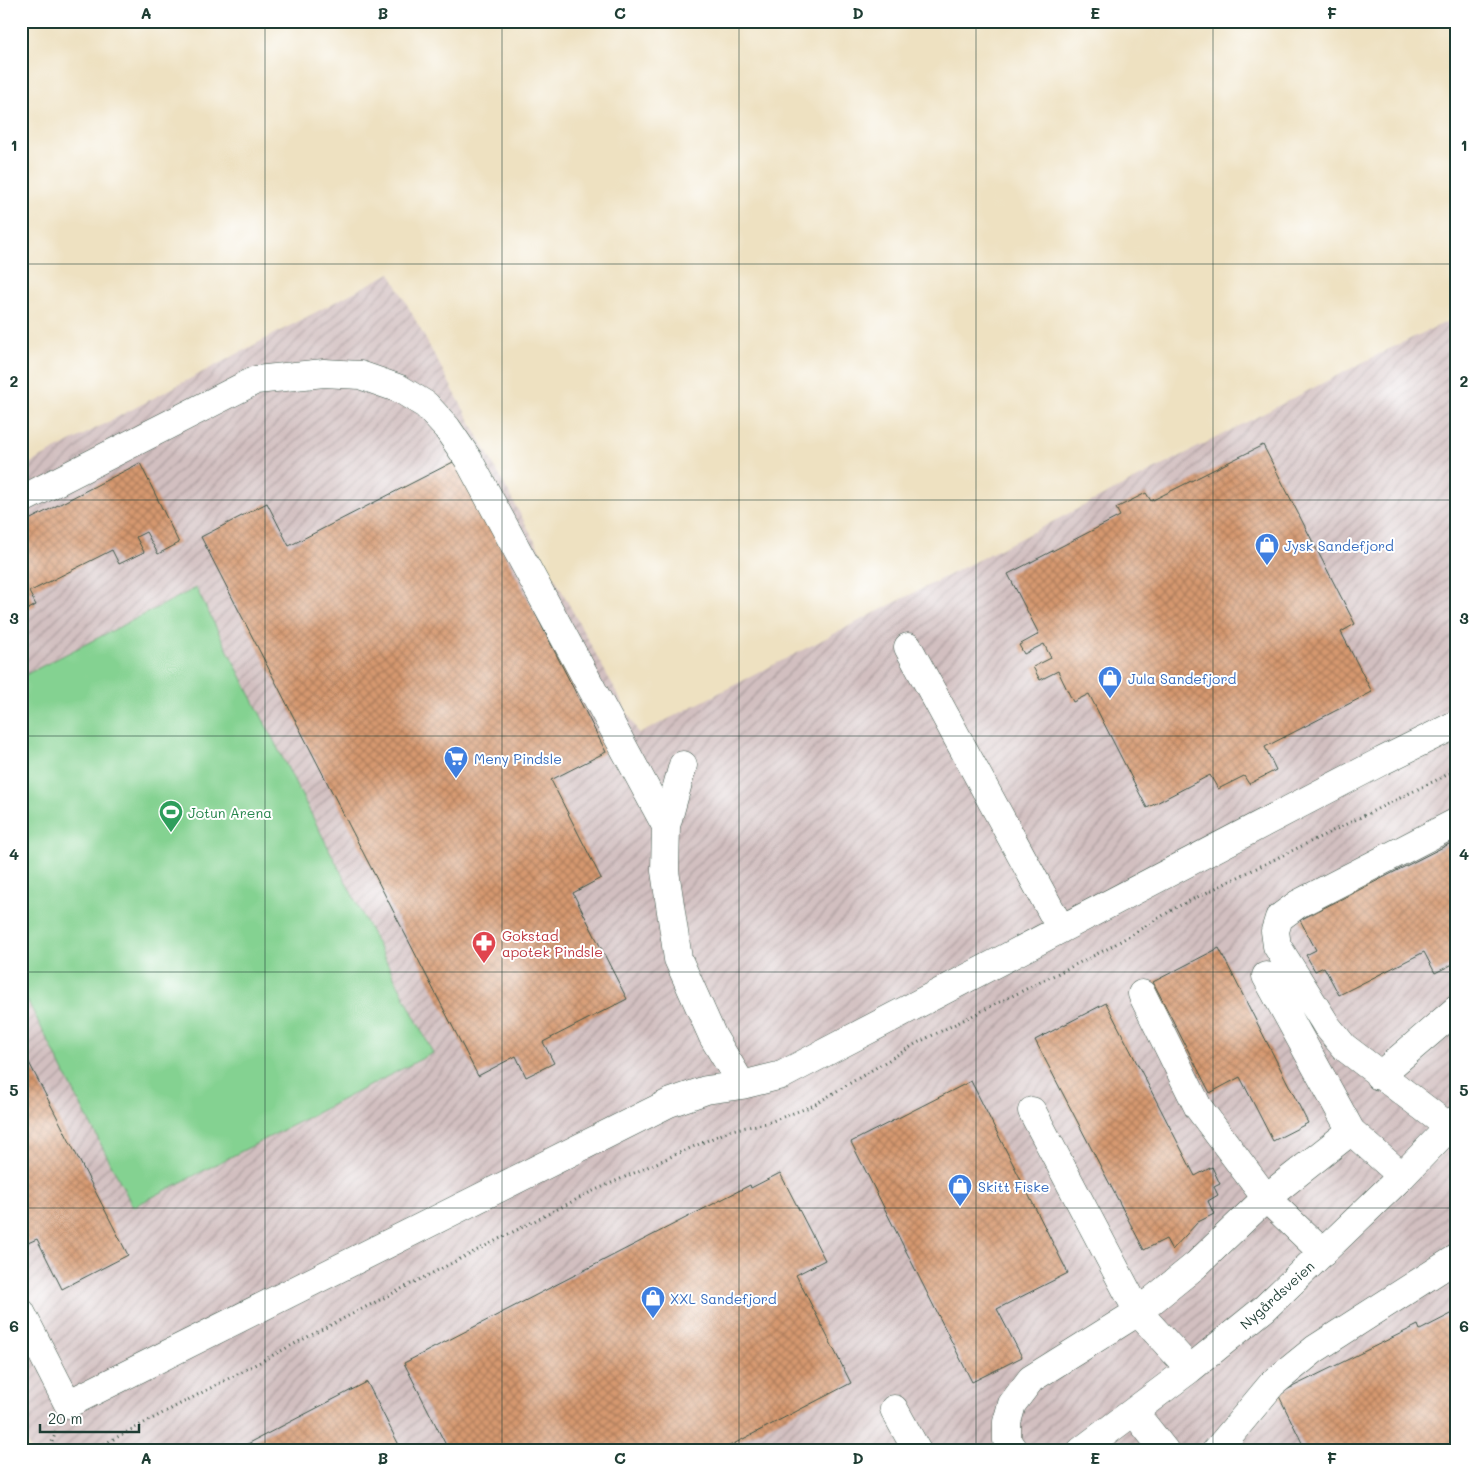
<svg xmlns="http://www.w3.org/2000/svg" width="1478" height="1472" font-family="Mali,sans-serif">
	<style>
		.industrial { fill: url(#industrial-furrows) }
		.green { fill: #84d291; stroke: #528862 }
		.building { fill: url(#building-cross-hatch) }
		.lines { fill: none; stroke-linecap: round; stroke-linejoin: round }
		.minor-casing { stroke: #3e5649; stroke-width: 29 }
		.path { stroke: #3e5649; stroke-width: 3; stroke-dasharray: 1 4; stroke-linecap: butt }
		.minor { stroke: #fff; stroke-width: 28 }
		.grid { fill: none; stroke: #1f3d34; stroke-width: 1; stroke-opacity: 0.55 }
		.labels { text-anchor: middle; dominant-baseline: central; stroke-width: 4; stroke-linejoin: round; paint-order: stroke }
		.shop-label { font-size: 14px; fill: #366cbe; stroke: #fff; text-anchor: start }
		.leisure-label { font-size: 14px; fill: #27864d; stroke: #fff; text-anchor: start }
		.health-label { font-size: 14px; fill: #be3a42; stroke: #fff; text-anchor: start }
		.street-label { font-size: 14px; fill: #1f3d34; stroke: #fff }
		.neatline { fill: none; stroke: #1f3d34; stroke-width: 2 }
		.grid-label { font-size: 16px; text-anchor: middle; font-weight: bold; fill: #1f3d34 }
	</style>
	<defs>
		<pattern id="industrial-furrows" width="10" height="10" patternUnits="userSpaceOnUse" patternTransform="scale(1.25)"><rect width="10" height="10" fill="#d2bfc0"/><path d="M-1 1l2-2M0 10L10 0M9 11l2-2" fill="none" stroke="#aa9c9d"/></pattern>
		<pattern id="building-cross-hatch" width="8" height="8" patternUnits="userSpaceOnUse" patternTransform="scale(1.25)"><rect width="8" height="8" fill="#d6986f"/><path d="M0 0l8 8M0 8l8-8" fill="none" stroke="#ad7d5c"/></pattern>
	</defs>
	<rect width="100%" height="100%" fill="#fff"/>
	<filter id="ink" filterUnits="userSpaceOnUse"><feTurbulence type="fractalNoise" baseFrequency=".02" numOctaves="2"/><feDisplacementMap in="SourceGraphic" scale="10" xChannelSelector="R" yChannelSelector="G"/><feConvolveMatrix kernelMatrix="1 2 1 2 8 2 1 2 1" color-interpolation-filters="sRGB"/></filter>
	<filter id="wash" filterUnits="userSpaceOnUse"><feTurbulence type="fractalNoise" baseFrequency=".0096" numOctaves="4" result="noise"/><feDisplacementMap in="SourceGraphic" scale="20" xChannelSelector="R" yChannelSelector="G"/><feGaussianBlur stdDeviation="1.12" result="paint"/><feColorMatrix in="noise" values="0 0 0 0 0 0 0 0 0 0 0 0 0 0 0 0 0 1.4 0 .05"/><feComposite in="paint" operator="in"/></filter>
	<g filter="url(#wash)">
		<rect width="100%" height="100%" fill="#eee1c1"/>
		<!-- industrial -->
		<path class="industrial" d="M390,273L639,734L1395,346L1457,317V1451H31L21,1430V468Z"/>
		<!-- green -->
		<path class="green" d="M196,588L433,1053L133,1207L21,988V677Z"/>
		<g id="blocks">
			<!-- building -->
			<path class="building" d="M1263,445L1355,624L1341,632L1372,692L1265,747L1276,770L1249,784L1244,776L1218,789L1210,775L1147,808L1089,694L1073,702L1058,671L1040,680L1033,667L1051,658L1044,644L1024,654L1019,645L1039,634L1008,574L1120,516L1116,508L1146,493L1151,501Z
				M457,460L606,752L551,780L601,878L573,893L627,999L543,1042L554,1063L526,1077L516,1056L478,1076L201,537L267,503L289,546Z
				M140,463L179,543L158,554L146,532L136,537L144,552L119,564L112,550L29,592L36,605L21,613V524Z
				M1457,840V962L1435,973L1424,952L1339,995L1324,967L1315,971L1306,955L1316,950L1300,920Z
				M1219,948L1308,1123L1273,1141L1240,1077L1210,1093L1153,982Z
				M1106,1003L1195,1176L1212,1167L1220,1184L1214,1187L1218,1195L1208,1201L1214,1214L1198,1222L1172,1250L1166,1239L1144,1250L1035,1040Z
				M21,1047L128,1255L62,1289L37,1239L21,1246Z
				M971,1081L1068,1273L997,1309L1022,1357L972,1382L851,1142Z
				M780,1173L825,1260L796,1275L851,1383L720,1451H449L404,1363L750,1185L751,1188Z
				M1457,1311V1451H1306L1278,1394L1418,1325L1420,1330Z
				M367,1382L402,1451H234Z"/>
		</g>
	</g>
	<g filter="url(#ink)">
		<use href="#blocks" fill-opacity="0" stroke="#3e5649" stroke-width="1"/>
		<g class="lines">
			<defs>
				<path id="minor" d="M21,500L256,380L324,373L360,375L400,389L426,405L447,428L468,459L666,826
					M908,647L1061,929
					M683,765L666,826L665,871L678,959L713,1037L742,1085
					M1457,822L1298,904L1279,918L1275,931L1277,946L1327,1026L1344,1047L1457,1133
					M1266,976L1351,1131L1402,1176
					M1142,994L1198,1107L1266,1198L1323,1253
					M1379,1076L1457,1009
					M1032,1111L1138,1312L1190,1369
					M21,1312L68,1404L669,1103L706,1090L742,1085L782,1075L1382,761L1457,724
					M894,1409L917,1451
					M1134,1412L1165,1451
					M1014,1451L1007,1441V1422L1012,1404L1031,1379L1138,1312L1196,1265L1266,1198L1351,1131
					M1081,1451L1190,1369L1265,1308L1402,1176L1457,1119
					M1216,1451L1272,1384L1315,1349L1457,1258"/>
			</defs>
			<!-- minor casing -->
			<use href="#minor" class="minor-casing"/>
			<!-- path -->
			<path class="path" d="M56,1451L52,1442L56,1432
				M91,1451L317,1332L591,1192L731,1130L767,1123L812,1106L917,1043L1109,948L1177,907L1457,770"/>
			<!-- minor -->
			<use href="#minor" class="minor"/>
		</g>
	</g>
	<!-- grid -->
	<path class="grid" d="M265,21V1451M502,21V1451M739,21V1451M976,21V1451M1213,21V1451M21,264H1457M21,500H1457M21,736H1457M21,972H1457M21,1208H1457"/>
	<!-- icons -->
	<defs>
		<symbol id="shop-pin" viewBox="-11 -11 22 30"><path d="M0 17L-7.5 6A9.5 9.5 0 1 1 7.5 6Z" fill="#3f7fe0" stroke="#fff"/><path d="M-5-2.5h2.3a2.7 3.5 0 0 1 5.4 0H5L5.5 6h-11ZM-1.5-2.5h3a1.5 2.3 0 0 0-3 0Z" fill="#fff"/></symbol>
		<symbol id="supermarket-pin" viewBox="-11 -11 22 30"><path d="M0 17L-7.5 6A9.5 9.5 0 1 1 7.5 6Z" fill="#3f7fe0" stroke="#fff"/><path d="M-6-5.5h2.5l.6 2H6L4.5 2H-2.5L-4.4-4H-6ZM-1.5 3.2a1.3 1.3 0 1 0 .1 0ZM3 3.2a1.3 1.3 0 1 0 .1 0Z" fill="#fff"/></symbol>
		<symbol id="stadium-pin" viewBox="-11 -11 22 30"><path d="M0 17L-7.5 6A9.5 9.5 0 1 1 7.5 6Z" fill="#2e9e5b" stroke="#fff"/><path d="M0-5a6.5 5 0 1 0 0 10a6.5 5 0 1 0 0-10ZM-3.5-1.8h7v3.6h-7Z" fill="#fff"/></symbol>
		<symbol id="pharmacy-pin" viewBox="-11 -11 22 30"><path d="M0 17L-7.5 6A9.5 9.5 0 1 1 7.5 6Z" fill="#e0444e" stroke="#fff"/><path d="M-2-6h4v4h4v4h-4v4h-4v-4h-4v-4h4Z" fill="#fff"/></symbol>
	</defs>
	<g fill-rule="evenodd">
		<use href="#shop-pin" x="1253" y="531" width="28" height="38"/>
		<use href="#shop-pin" x="1096" y="664" width="28" height="38"/>
		<use href="#supermarket-pin" x="442" y="744" width="28" height="38"/>
		<use href="#stadium-pin" x="157" y="798" width="28" height="38"/>
		<use href="#pharmacy-pin" x="470" y="929" width="28" height="38"/>
		<use href="#shop-pin" x="946" y="1172" width="28" height="38"/>
		<use href="#shop-pin" x="639" y="1284" width="28" height="38"/>
	</g>
	<g class="labels">
		<!-- shop labels -->
		<g class="shop-label">
			<text x="1284" y="545">Jysk Sandefjord</text>
			<text x="1128" y="678">Jula Sandefjord</text>
			<text x="474" y="758">Meny Pindsle</text>
			<text x="978" y="1186">Skitt Fiske</text>
			<text x="670" y="1298">XXL Sandefjord</text>
		</g>
		<!-- leisure labels -->
		<g class="leisure-label">
			<text x="188" y="812">Jotun Arena</text>
		</g>
		<!-- health labels -->
		<g class="health-label">
			<text x="502" y="935">Gokstad<tspan x="502" dy="16">apotek Pindsle</tspan></text>
		</g>
		<!-- street labels -->
		<g class="street-label">
			<text transform="translate(1277 1295) rotate(-42)">Nygårdsveien</text>
		</g>
	</g>
	<!-- margin -->
	<rect width="1478" height="1472" fill="none" stroke="#fff" stroke-width="55"/>
	<!-- scale -->
	<path d="M40 1424v8h99v-8" fill="none" stroke="#1f3d34" stroke-width="2.5"/>
	<text x="48" y="1424" font-size="15" fill="#1f3d34" stroke="#ffffff" stroke-width="4" paint-order="stroke">20 m</text>
	<rect x="28" y="28" width="1422" height="1416" class="neatline"/>
	<g class="grid-label">
		<text x="146" y="19">A</text>
		<text x="383" y="19">B</text>
		<text x="620" y="19">C</text>
		<text x="858" y="19">D</text>
		<text x="1095" y="19">E</text>
		<text x="1332" y="19">F</text>
		<text x="14" y="151">1</text>
		<text x="1464" y="151">1</text>
		<text x="14" y="387">2</text>
		<text x="1464" y="387">2</text>
		<text x="14" y="624">3</text>
		<text x="1464" y="624">3</text>
		<text x="14" y="860">4</text>
		<text x="1464" y="860">4</text>
		<text x="14" y="1096">5</text>
		<text x="1464" y="1096">5</text>
		<text x="14" y="1332">6</text>
		<text x="1464" y="1332">6</text>
		<text x="146" y="1464">A</text>
		<text x="383" y="1464">B</text>
		<text x="620" y="1464">C</text>
		<text x="858" y="1464">D</text>
		<text x="1095" y="1464">E</text>
		<text x="1332" y="1464">F</text>
	</g>
</svg>
